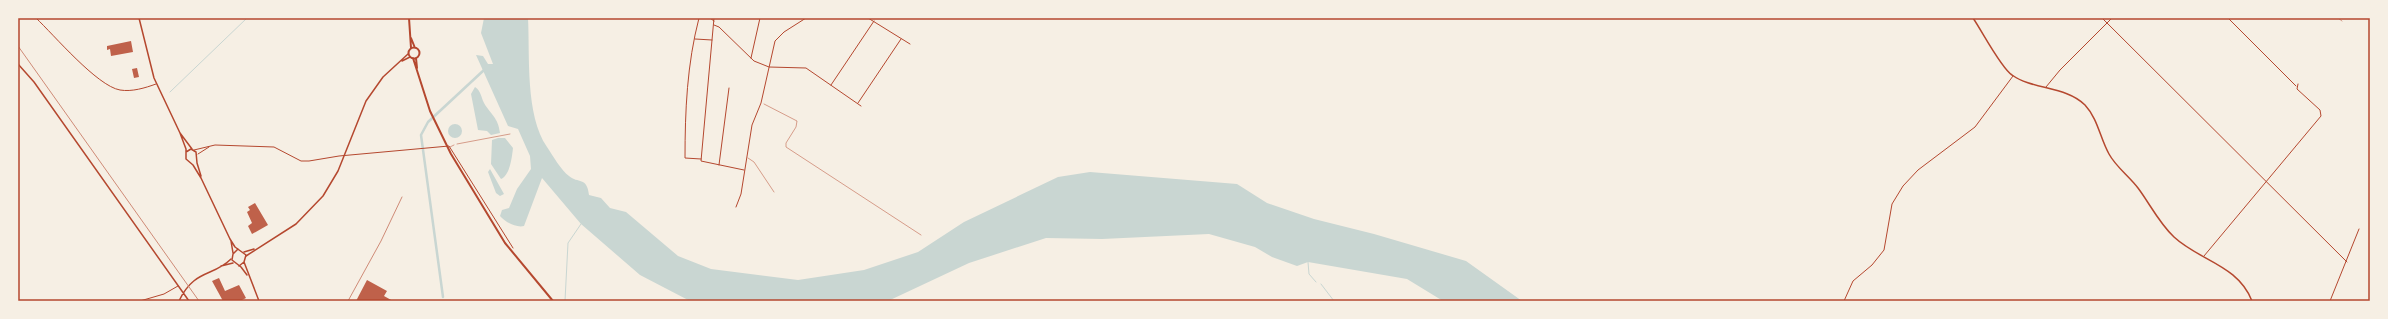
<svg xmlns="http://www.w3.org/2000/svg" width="2388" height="319" font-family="'Exo 2',sans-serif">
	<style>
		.water { fill: #c9d6d2 }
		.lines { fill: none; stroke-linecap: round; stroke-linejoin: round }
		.stream { stroke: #c9d6d2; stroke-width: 1 }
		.canal { stroke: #c9d6d2; stroke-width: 2.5 }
		.building { fill: #bf614a }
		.path { stroke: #b5482f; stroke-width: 0.5 }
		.service { stroke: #b5482f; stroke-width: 0.5 }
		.minor { stroke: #b5482f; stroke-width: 1 }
		.tertiary { stroke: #b5482f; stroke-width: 1.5 }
		.secondary { stroke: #b5482f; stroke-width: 1.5 }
		.primary { stroke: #b5482f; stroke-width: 2 }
		.rail { stroke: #cf8b77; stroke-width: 1 }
		.neatline { fill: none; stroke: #b5482f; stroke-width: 1.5 }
	</style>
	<rect width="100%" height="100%" fill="#f6efe4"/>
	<!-- water -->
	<path class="water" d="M484,18H528C530,56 525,115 547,147C553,156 561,170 569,176C578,184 587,176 589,195L601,198L610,208L626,212L678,256L711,269L798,280L864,270L918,252L964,222L1058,177L1090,172L1237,184L1267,203L1314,219L1374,234L1466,261L1522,301H1443L1407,279L1308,262L1297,266L1272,257L1255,247L1209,234L1102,239L1046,238L969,263L888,301H690L640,275L581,224L542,178L524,226C516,228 505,222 500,216L502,210L509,208L517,189L531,169L530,156L518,129L508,126L476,55L483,56L488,64H493L481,33Z
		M475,87C481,91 481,97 484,103C491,115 498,117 500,133L491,135L487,131L478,130L471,94Z
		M448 131a7 7 0 1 1 14 0a7 7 0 1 1-14 0Z
		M498,138H505L513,148C512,157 510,175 501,179L491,164L492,140Z
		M490,169L504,194L500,196L496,193L488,172Z"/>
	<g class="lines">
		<!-- stream -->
		<path class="stream" d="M170,92L247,18
			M1308,262L1309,274L1316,282
			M1321,284L1334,301
			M565,301L568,243L581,224"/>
		<!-- canal -->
		<path class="canal" d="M443,297L421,135L428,122L484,70"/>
	</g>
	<!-- building -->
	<path class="building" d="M131,41L133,52L111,56L110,49L107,50V46Z
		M137,68L139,77L134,78L132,69Z
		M255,203L268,225L252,234L248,226L252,223L247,212L250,210L248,207Z
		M219,278L225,291L239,285L246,298L240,301H223L212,281Z
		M367,280L387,291L384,296L393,301H356Z"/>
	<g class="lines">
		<!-- path -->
		<path class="path" d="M2338,18L2342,21
			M764,104L797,121L796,127L786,143V147L921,235
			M457,144L510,134"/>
		<!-- service -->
		<path class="service" d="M450,147L454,145
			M748,158L754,162L774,192"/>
		<!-- minor -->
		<path class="minor" d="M36,18C54,35 97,86 120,90C132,92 145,88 156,84
			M91,18H111
			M699,18C687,64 685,111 685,158L701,159
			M710,18L714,21
			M714,18L701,161L744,170
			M868,18L910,44
			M2102,18L2347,262
			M2228,18L2296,86
			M714,25L719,27L754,61L769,67L806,68L861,106
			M695,39L712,40
			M751,58L760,18
			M831,85L874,21
			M2046,87L2060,70L2112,18
			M858,103L901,39
			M194,150L215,145L274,147L301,161H309L339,156L449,146L513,248
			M198,154L209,147
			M719,165L729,88
			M736,207L741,194L752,125L761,103L775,41L784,32L806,18
			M2204,256L2321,116L2320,110L2297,89L2298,84
			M140,301L164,294L178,286
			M1844,301L1853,281L1872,265L1884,250L1892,204L1903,186L1918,170L1975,127L2013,76
			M2330,301L2359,229"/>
		<!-- tertiary -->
		<path class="tertiary" d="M1973,18C1982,31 2001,68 2012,75C2033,90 2066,86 2085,105C2098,119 2100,138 2109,154C2116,167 2129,176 2138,188C2150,204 2159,223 2174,237C2200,261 2238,265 2252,301
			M402,61L410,57
			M18,64L34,82L189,301
			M244,252L254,249
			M246,256L296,224L323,196L338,171L366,101L383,77L408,54
			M221,266L233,263
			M179,301C194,269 213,277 231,259"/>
		<!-- secondary -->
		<path class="secondary" d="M139,18L154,78L180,133L192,149
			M180,133L186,149V159L193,165L201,178L230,239L235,247L246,255L244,262L239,266
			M186,152L191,149L196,152L197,163L201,176
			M231,241L233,253
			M238,249L233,254L232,260L241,267L247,275
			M244,262L259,301"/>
		<!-- primary -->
		<path class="primary" d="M409,18L411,48
			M411,38L415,48
			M408.5 53a5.5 5.5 0 1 1 11 0a5.5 5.5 0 1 1-11 0Z
			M413,58L430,111L451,154L505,243L553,301
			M416,58L417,68"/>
		<!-- rail -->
		<path class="rail" d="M18,46L199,301
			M348,301L381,241L402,197"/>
	</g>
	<!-- border -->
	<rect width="2388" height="319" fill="none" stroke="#f6efe4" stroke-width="38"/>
	<rect x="19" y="19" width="2350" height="281" class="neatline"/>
</svg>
